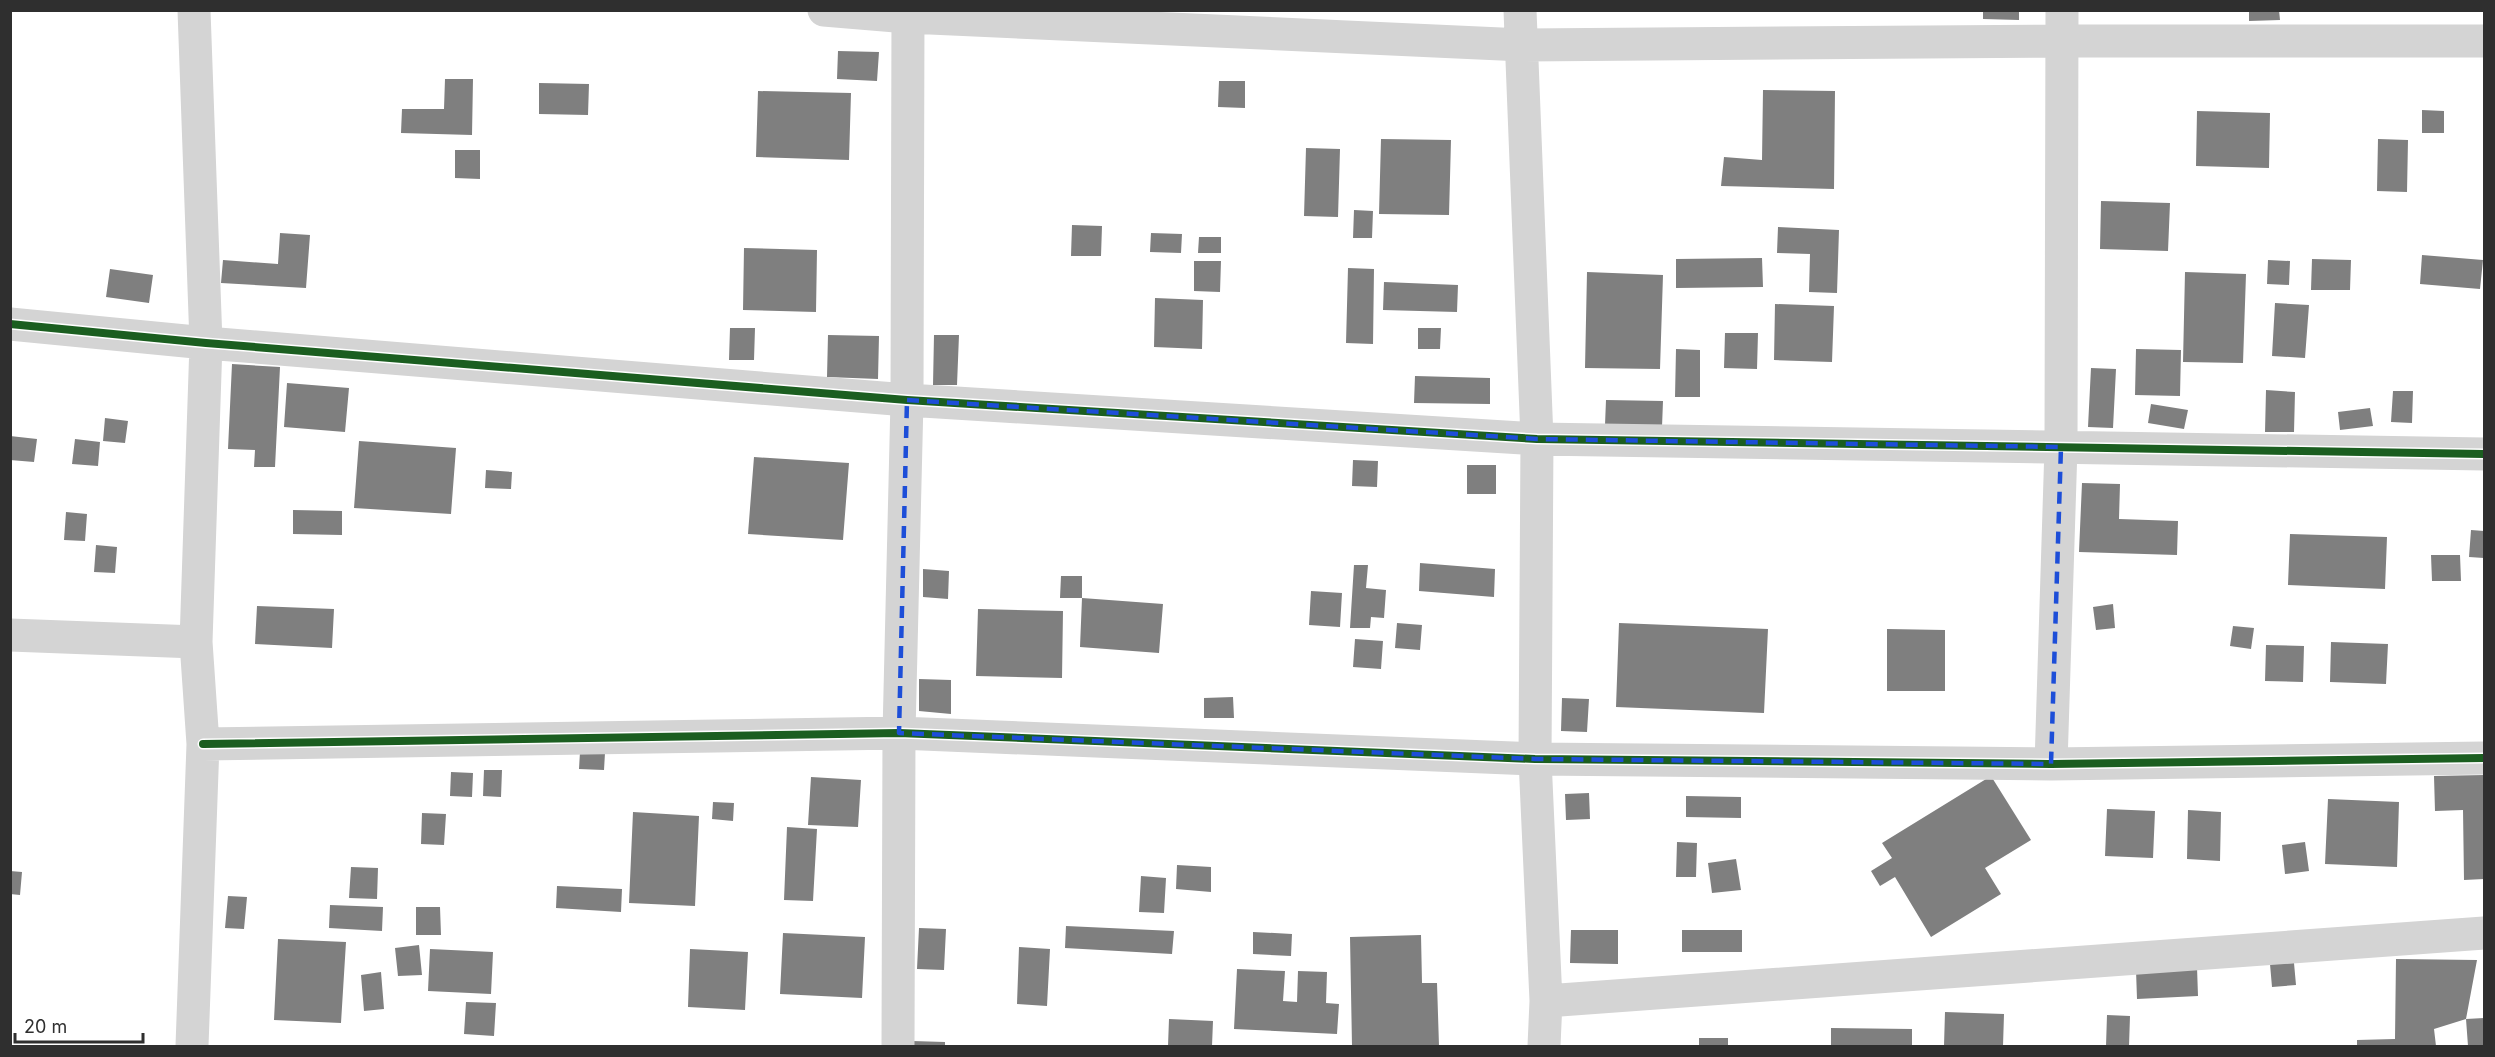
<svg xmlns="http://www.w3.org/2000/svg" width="2495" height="1057" font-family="Inter,sans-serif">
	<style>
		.building { fill: #7f7f7f }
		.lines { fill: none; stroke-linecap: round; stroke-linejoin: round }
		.minor { stroke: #d4d4d4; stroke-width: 33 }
		.cycleway-casing { stroke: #fff; stroke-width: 11 }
		.cycleway { stroke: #1b5e20; stroke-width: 8 }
		.marked { fill: none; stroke: #1d4ed8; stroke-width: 4.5; stroke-dasharray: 12 8; stroke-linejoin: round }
	</style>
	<rect width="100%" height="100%" fill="#fff"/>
	<!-- building -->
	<path class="building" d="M1983,10H2019V20L1983,19Z
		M2249,10H2279L2280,20L2249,21Z
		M838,51L879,52L877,81L837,79Z
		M445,79H473L472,135L401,133L402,109H444Z
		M1219,81H1245V108L1218,107Z
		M539,83L589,84L588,115L539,114Z
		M1763,90L1835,91L1834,189L1721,186L1724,157L1762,160Z
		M758,91L851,93L849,160L756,157Z
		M2422,110L2444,111V133H2422Z
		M2197,111L2270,113L2269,168L2196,166Z
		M1381,139L1451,140L1449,215L1379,214Z
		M2378,139L2408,140L2407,192L2377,191Z
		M1306,148L1340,149L1338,217L1304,216Z
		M455,150H480V179L455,178Z
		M2101,201L2170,203L2168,251L2100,249Z
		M1354,210L1373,211L1372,238H1353Z
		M1072,225L1102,226L1101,256H1071Z
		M1778,227L1839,230L1837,293L1809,292L1810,254L1777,253Z
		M280,233L310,235L306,288L221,283L223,260L278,264Z
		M1151,233L1182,234L1181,253L1150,252Z
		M1199,237H1221V253H1198Z
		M744,248L817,250L816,312L743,310Z
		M2422,255L2483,260L2480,289L2420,284Z
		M1762,258L1763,287L1676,288V259Z
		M2312,259L2351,260L2350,290H2311Z
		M2268,260L2290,261L2289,285L2267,284Z
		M1194,261H1221L1220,292L1194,291Z
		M1348,268L1374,269L1373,344L1346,343Z
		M110,269L153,275L149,303L106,297Z
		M1587,272L1663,275L1660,369L1585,368Z
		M2185,272L2246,274L2243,363L2183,362Z
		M1384,282L1458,285L1457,312L1383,310Z
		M1155,298L1203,300L1202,349L1154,347Z
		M2275,303L2309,305L2305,358L2272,356Z
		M1775,304L1834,306L1832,362L1774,360Z
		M730,328H755L754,360H729Z
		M1418,328H1441L1440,349H1418Z
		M1725,333H1758L1757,369L1724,368Z
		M828,335L879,336L878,379L827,377Z
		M934,335H959L957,385H933Z
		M1676,349L1700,350V397H1675Z
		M2136,349L2181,350L2180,396L2135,395Z
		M232,364L280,367L275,467H254L255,450L228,449Z
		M2091,368L2116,369L2113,428L2088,427Z
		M1415,376L1490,378V404L1414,403Z
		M287,383L349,388L345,432L284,427Z
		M2266,390L2295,392L2294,432H2265Z
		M2393,391H2413L2412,423L2391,422Z
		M1606,400L1663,401L1662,427L1605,425Z
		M2151,404L2188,410L2184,429L2148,423Z
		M2370,408L2373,426L2340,430L2338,412Z
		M105,418L128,421L125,443L103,441Z
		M10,436L37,439L34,462L10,460Z
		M75,439L100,442L98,466L72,464Z
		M359,441L456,448L451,514L354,508Z
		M754,457L849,463L843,540L748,534Z
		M1353,460L1378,461L1377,487L1352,486Z
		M1467,465H1496V494H1467Z
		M486,470L512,472L511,489L485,488Z
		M2082,483L2120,484L2119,519L2178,521L2177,555L2079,552Z
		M293,510L342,511V535L293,534Z
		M66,512L87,514L85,541L64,540Z
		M2471,530L2484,531V558L2469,557Z
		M2290,534L2387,537L2385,589L2288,585Z
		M96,545L117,547L115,573L94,572Z
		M2431,555H2460L2461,581H2432Z
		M1420,563L1495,569L1494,597L1419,591Z
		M1354,565H1368L1366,588L1386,590L1384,618L1371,617L1370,628H1350Z
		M923,569L949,571L948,599L923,597Z
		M1061,576H1082V598H1060Z
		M1311,591L1342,593L1340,627L1309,625Z
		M1082,598L1163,604L1159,653L1080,647Z
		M2113,604L2115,628L2096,630L2093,607Z
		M257,606L334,609L332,648L255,644Z
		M978,609L1063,611L1062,678L976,676Z
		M1397,623L1422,625L1420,650L1395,648Z
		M1619,623L1768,629L1764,713L1616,707Z
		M2233,626L2254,628L2251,649L2230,646Z
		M1887,629L1945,630V691H1887Z
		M1355,639L1383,641L1381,669L1353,667Z
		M2331,642L2388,644L2386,684L2330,682Z
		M2266,645L2304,646L2303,682L2265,681Z
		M919,679L951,680V714L919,711Z
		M1233,697L1234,718H1204V698Z
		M1562,698L1589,699L1587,732L1561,731Z
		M581,735L606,736L604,770L579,769Z
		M484,770H502L501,797L483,796Z
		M451,772L473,773L472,797L450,796Z
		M2484,775V879L2464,880L2463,810L2435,811L2434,776Z
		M1991,776L2031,840L1985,868L2001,894L1931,937L1895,877L1880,886L1871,871L1892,858L1882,843Z
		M811,777L861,780L858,827L808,825Z
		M1589,793L1590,819L1566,820L1565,794Z
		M1686,796L1741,797V818L1686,817Z
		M2328,799L2399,802L2397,867L2325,864Z
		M713,802L734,803L733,821L712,819Z
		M2107,809L2155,811L2153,858L2105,856Z
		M2188,810L2221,812L2220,861L2187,859Z
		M633,812L699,816L695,906L629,903Z
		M422,813L446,814L444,845L421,844Z
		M787,827L817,829L813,901L784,900Z
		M1677,842L1697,843L1696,877H1676Z
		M2305,842L2309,871L2285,874L2282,845Z
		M1736,859L1741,890L1712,893L1708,863Z
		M1177,865L1211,867V892L1176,889Z
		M351,867L378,868L377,899L349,898Z
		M10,871L22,872L20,895L10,894Z
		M1141,876L1166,878L1164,913L1139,912Z
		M557,886L622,889L621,912L556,908Z
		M228,896L247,897L244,929L225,928Z
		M330,905L383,907L382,931L329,928Z
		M416,907H440L441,935H416Z
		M1066,926L1174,931L1172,954L1065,948Z
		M919,928L946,929L944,970L917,969Z
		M1571,930H1618V964L1570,963Z
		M1682,930H1742V952H1682Z
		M1253,932L1292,934L1291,956L1253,954Z
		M783,933L865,937L862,998L780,994Z
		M1421,935L1422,983H1437L1439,1046H1352L1350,937Z
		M278,939L346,942L341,1023L274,1020Z
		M419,945L422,975L398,976L395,948Z
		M1019,947L1050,949L1047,1006L1017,1004Z
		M430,949L493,952L491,994L428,991Z
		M690,949L748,952L745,1010L688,1007Z
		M2396,959L2477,960L2466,1019L2484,1018V1046H2468L2466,1019L2434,1029L2436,1046H2357V1040L2395,1039Z
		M2294,963L2296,985L2272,987L2270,964Z
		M2197,967L2198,996L2137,999L2136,970Z
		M1237,969L1285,971L1283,1001L1297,1002L1298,971L1327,972L1326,1003L1339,1004L1337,1034L1234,1029Z
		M381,972L384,1009L364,1011L361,975Z
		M466,1002L496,1003L494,1036L464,1034Z
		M1945,1012L2004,1014L2003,1046H1944Z
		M2107,1015L2130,1016L2129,1046H2106Z
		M1169,1019L1213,1021L1212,1046H1168Z
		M1831,1028L1912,1029V1046H1831Z
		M1699,1038H1728V1046H1699Z
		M912,1041L945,1042V1046H912Z"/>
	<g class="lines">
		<!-- minor -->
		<path class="minor" d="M824,10L908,17L1523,45L2062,41H2484
			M1520,10L1537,439L1535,759L1546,1001L1544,1046
			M10,324L206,343L907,400L1537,439L2484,454
			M10,635L196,642
			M203,744L899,733L1535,759L2051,764L2484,758
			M2051,764L2061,447L2062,10
			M1546,1001L2484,933
			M192,1046L203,744L196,642L206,343L194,10
			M898,1046L899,733L907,400L908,10"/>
		<defs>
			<path id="cycleway" d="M10,324L206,343L907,400L1537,439L2484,454
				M203,744L899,733L1535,759L2051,764L2484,758"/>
		</defs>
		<!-- cycleway casing -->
		<use href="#cycleway" class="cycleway-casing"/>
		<!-- cycleway -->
		<use href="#cycleway" class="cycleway"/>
	</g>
	<!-- marked area -->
	<path class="marked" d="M907,400L1537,439L2061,447L2051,764L1535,759L899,733Z"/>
	<!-- border -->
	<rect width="2495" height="1057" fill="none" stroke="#2f2f2f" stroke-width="24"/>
	<!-- scale -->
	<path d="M15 1033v9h128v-9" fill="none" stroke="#2f2f2f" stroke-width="3"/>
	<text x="24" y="1033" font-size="18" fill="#2f2f2f" stroke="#ffffff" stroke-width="4.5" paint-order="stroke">20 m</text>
</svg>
